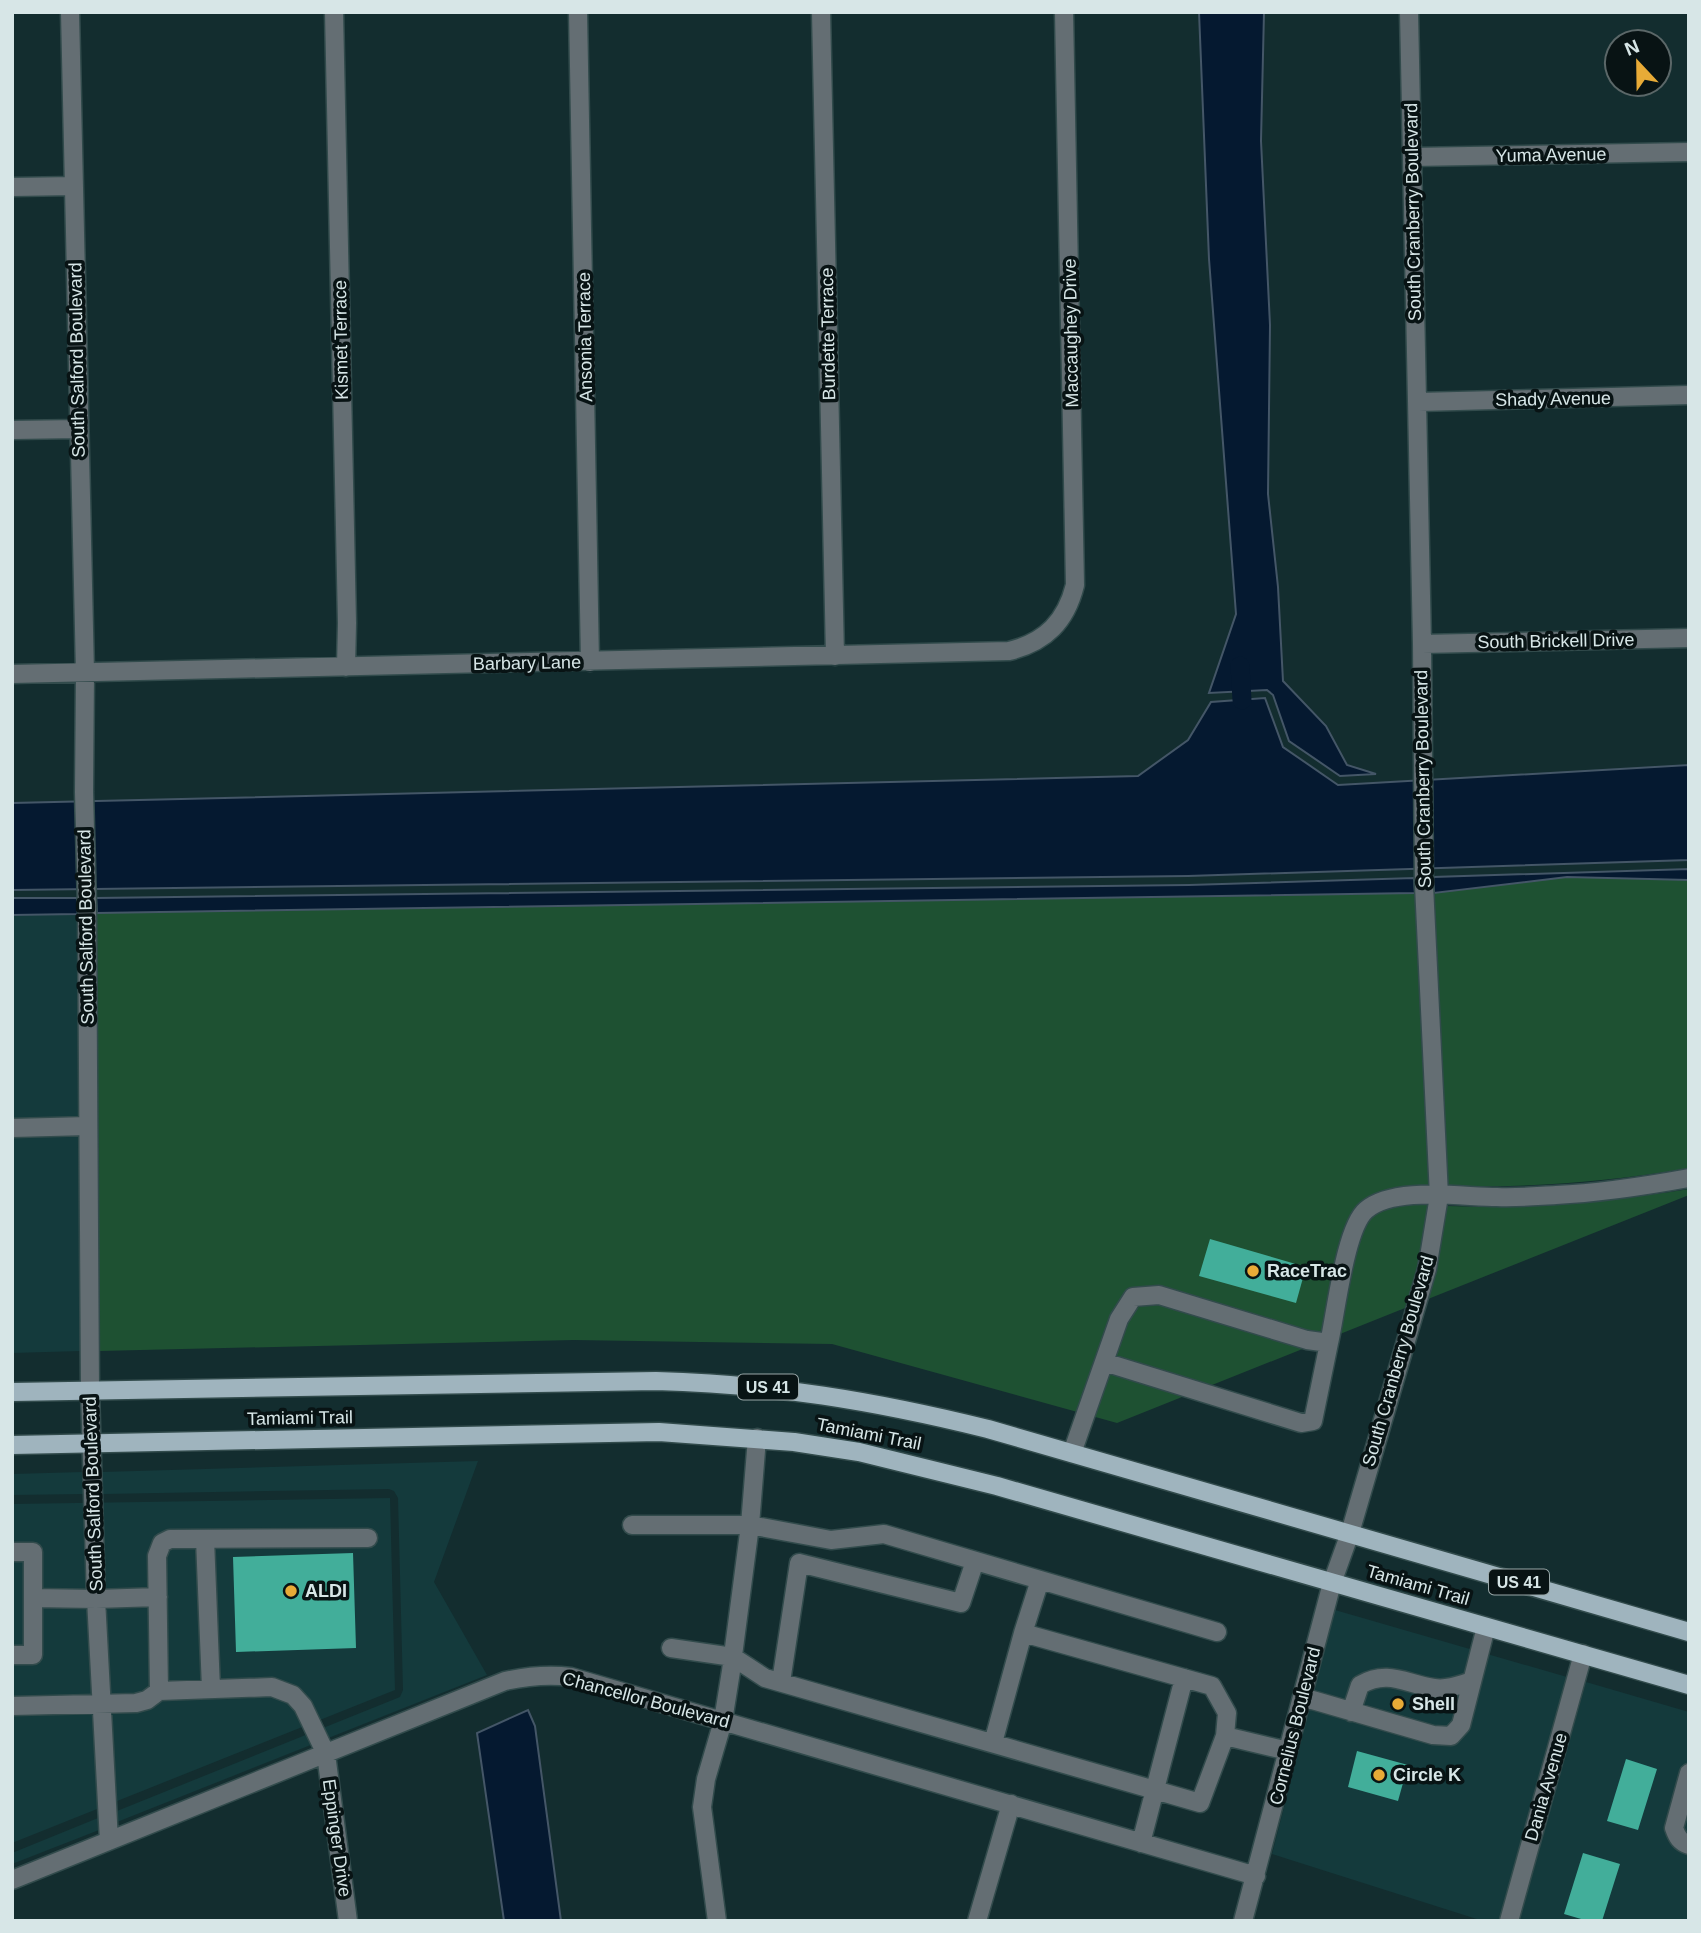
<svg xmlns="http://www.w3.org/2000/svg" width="1701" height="1933" font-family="Arial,sans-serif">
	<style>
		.built { fill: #143a3c }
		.green { fill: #1e5132 }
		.water { fill: #051930; stroke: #445667; stroke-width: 2 }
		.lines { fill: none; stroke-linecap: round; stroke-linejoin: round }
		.canal { stroke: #051930; stroke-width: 19 }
		.building { fill: #42ae9a }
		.minor-casing { stroke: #324b4c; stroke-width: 21 }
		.major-casing { stroke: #324b4c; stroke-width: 21 }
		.minor { stroke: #646e73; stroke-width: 18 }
		.major { stroke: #9fb4be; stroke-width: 18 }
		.poi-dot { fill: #e8ab37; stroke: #081314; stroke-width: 2.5 }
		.labels { text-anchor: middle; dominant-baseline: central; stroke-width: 7; stroke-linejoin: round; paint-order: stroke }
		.shield { fill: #081314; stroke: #99a7a8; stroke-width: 2 }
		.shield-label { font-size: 16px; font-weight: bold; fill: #d7e6e7 }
		.street-label { font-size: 18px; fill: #d7e6e7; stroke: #081314 }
		.poi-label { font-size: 18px; font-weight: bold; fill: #d7e6e7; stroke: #081314; text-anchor: start }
	</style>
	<rect width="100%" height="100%" fill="#132d2f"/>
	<!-- built -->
	<path class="built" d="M78,914L81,1351L12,1353V915Z
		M478,1461L434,1582L487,1675L117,1822V1811L400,1697L403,1690L398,1498L394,1491L389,1489L103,1494L102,1472Z
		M83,1472L84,1494L12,1495V1474Z
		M390,1498L395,1690L12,1843V1504Z
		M1335,1610L1567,1677L1499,1921H1483L1272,1854Z
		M1586,1682L1689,1712V1921H1519Z
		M98,1818L99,1830L12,1864V1853Z"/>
	<!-- green -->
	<path class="green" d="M1567,877L1689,880V1168C1609,1182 1529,1188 1448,1186L1434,893Z
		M1415,893L1430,1195L1418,1266L1405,1308L1117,1423L832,1344L574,1340L99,1351L97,913Z
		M1689,1189V1195L1428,1299L1436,1271L1447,1206C1529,1209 1608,1202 1689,1189Z"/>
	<!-- water -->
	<path class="water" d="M1199,12H1264L1261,141L1270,325L1268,494L1278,587L1283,681L1326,726L1347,765L1376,774L1340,776L1289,741L1273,695L1267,690L1209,693L1236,614L1209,259Z
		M1265,698L1283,747L1338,785L1689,765V860L1188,876L12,890V803L1138,776L1188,740L1211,702Z
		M1689,869V880L1567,877L1434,893L1433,877Z
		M1414,878L1415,893L97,913L96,898L1189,885Z
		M12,898H77L78,914L12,915Z
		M528,1710L535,1726L561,1921H504L477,1733Z"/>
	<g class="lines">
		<!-- canal -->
		<path class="canal" d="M1240,666L1242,700"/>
	</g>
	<!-- building -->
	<path class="building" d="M1210,1239L1306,1267L1296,1303L1199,1276Z
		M353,1553L356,1648L236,1652L233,1557Z
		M1357,1751L1408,1765L1398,1801L1348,1787Z
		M1626,1759L1657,1769L1638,1830L1607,1821Z
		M1583,1853L1620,1864L1602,1921H1588L1564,1914Z"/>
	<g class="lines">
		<defs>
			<path id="minor" d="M70,12L85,673L84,792L87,906L90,1390L96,1599L109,1841
				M334,12L347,623L346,667
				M578,12L590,662
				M821,12L835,656
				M1412,157L1689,152
				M12,187L74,186
				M1418,402L1689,395
				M12,430L79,429
				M1422,644L1689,638
				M12,674L1009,651C1046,642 1066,621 1075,585L1064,12
				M12,1128L88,1126
				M1104,1362L1301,1423L1313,1421L1329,1343
				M757,1438L750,1525L831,1540L884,1534L1217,1632
				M1072,1453L1119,1319L1133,1297L1159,1295L1307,1340L1329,1343C1336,1313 1345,1228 1366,1210C1394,1186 1462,1197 1497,1197C1517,1198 1537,1196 1556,1195C1601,1193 1645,1186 1689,1178
				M632,1525H750L731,1671L723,1721L706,1779L702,1807L717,1921
				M205,1539L211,1689
				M12,1552H33V1655H12
				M1040,1580L1023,1633L1212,1686L1227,1713L1225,1736L1288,1751
				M33,1598L96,1599L158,1597
				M671,1648L733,1657L765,1678L1200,1803L1225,1736
				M781,1682L799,1563L961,1603L975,1561
				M1302,1697L1433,1735L1451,1736L1461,1725L1486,1627
				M12,1706L136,1703L147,1700L159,1691
				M1351,1712L1360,1685C1388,1669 1406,1684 1434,1688C1447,1690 1460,1685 1472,1681
				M993,1743L1023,1633
				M1689,1773L1674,1828C1677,1837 1680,1842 1689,1845
				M1141,1843L1184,1678
				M12,1880L505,1681C528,1676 548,1674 571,1677L1256,1876
				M348,1921L326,1754L303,1706L293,1695L272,1687L159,1691L157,1556L162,1543L170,1539L368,1538
				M977,1921L1011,1804
				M1243,1921L1332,1583L1350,1533L1427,1269L1439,1196L1424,885L1422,644L1409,12
				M1509,1921L1583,1654"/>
			<path id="major" d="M12,1392L656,1381C772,1384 875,1401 988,1429L1689,1632
				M12,1445L659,1432L794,1442L859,1452L997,1486L1689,1685"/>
		</defs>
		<!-- minor casing -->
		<use href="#minor" class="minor-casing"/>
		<!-- major casing -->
		<use href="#major" class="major-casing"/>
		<!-- minor -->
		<use href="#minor" class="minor"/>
		<!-- major -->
		<use href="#major" class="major"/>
	</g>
	<!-- markers -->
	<g class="poi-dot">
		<circle cx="1253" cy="1271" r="7"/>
		<circle cx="291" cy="1591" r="7"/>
		<circle cx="1398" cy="1704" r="7"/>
		<circle cx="1379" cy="1775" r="7"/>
	</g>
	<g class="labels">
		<!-- shield labels -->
		<g class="shield">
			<rect x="738" y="1374.5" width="60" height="25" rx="5"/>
			<rect x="1489" y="1569.5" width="60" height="25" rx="5"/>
		</g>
		<g class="shield-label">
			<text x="768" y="1387">US 41</text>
			<text x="1519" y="1582">US 41</text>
		</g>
		<!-- street labels -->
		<g class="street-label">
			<text transform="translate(1551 155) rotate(-1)">Yuma Avenue</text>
			<text transform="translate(1413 212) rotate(-91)">South Cranberry Boulevard</text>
			<text transform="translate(1071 333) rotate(-91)">Maccaughey Drive</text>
			<text transform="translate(828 334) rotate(-91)">Burdette Terrace</text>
			<text transform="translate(585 337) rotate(-91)">Ansonia Terrace</text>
			<text transform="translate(341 340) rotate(-91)">Kismet Terrace</text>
			<text transform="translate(77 360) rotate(-91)">South Salford Boulevard</text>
			<text transform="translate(1553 399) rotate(-1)">Shady Avenue</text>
			<text transform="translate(1556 641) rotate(-1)">South Brickell Drive</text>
			<text transform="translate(527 663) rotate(-1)">Barbary Lane</text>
			<text transform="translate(1423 779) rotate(-91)">South Cranberry Boulevard</text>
			<text transform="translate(86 927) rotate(-91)">South Salford Boulevard</text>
			<text transform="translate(1398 1361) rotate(-74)">South Cranberry Boulevard</text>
			<text transform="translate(300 1418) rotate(-1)">Tamiami Trail</text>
			<text transform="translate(869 1434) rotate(11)">Tamiami Trail</text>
			<text transform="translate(93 1494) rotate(-92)">South Salford Boulevard</text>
			<text transform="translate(1418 1585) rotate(16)">Tamiami Trail</text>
			<text transform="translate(646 1700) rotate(15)">Chancellor Boulevard</text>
			<text transform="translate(1295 1726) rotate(-76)">Cornelius Boulevard</text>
			<text transform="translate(1546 1787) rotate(-74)">Dania Avenue</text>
			<text transform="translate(337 1838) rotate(82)">Eppinger Drive</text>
		</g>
		<!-- poi labels -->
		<g class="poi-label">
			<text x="1267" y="1271">RaceTrac</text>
			<text x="305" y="1591">ALDI</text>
			<text x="1412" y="1704">Shell</text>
			<text x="1393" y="1775">Circle K</text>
		</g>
	</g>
	<!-- border -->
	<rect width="1701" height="1933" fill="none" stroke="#d7e6e7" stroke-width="28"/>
	<!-- north arrow -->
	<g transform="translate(1638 63) rotate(338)"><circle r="33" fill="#081314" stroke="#5b6768" stroke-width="2"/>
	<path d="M0-5L12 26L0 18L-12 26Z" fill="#e8ab37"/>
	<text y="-10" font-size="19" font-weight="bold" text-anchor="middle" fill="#d7e6e7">N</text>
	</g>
</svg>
